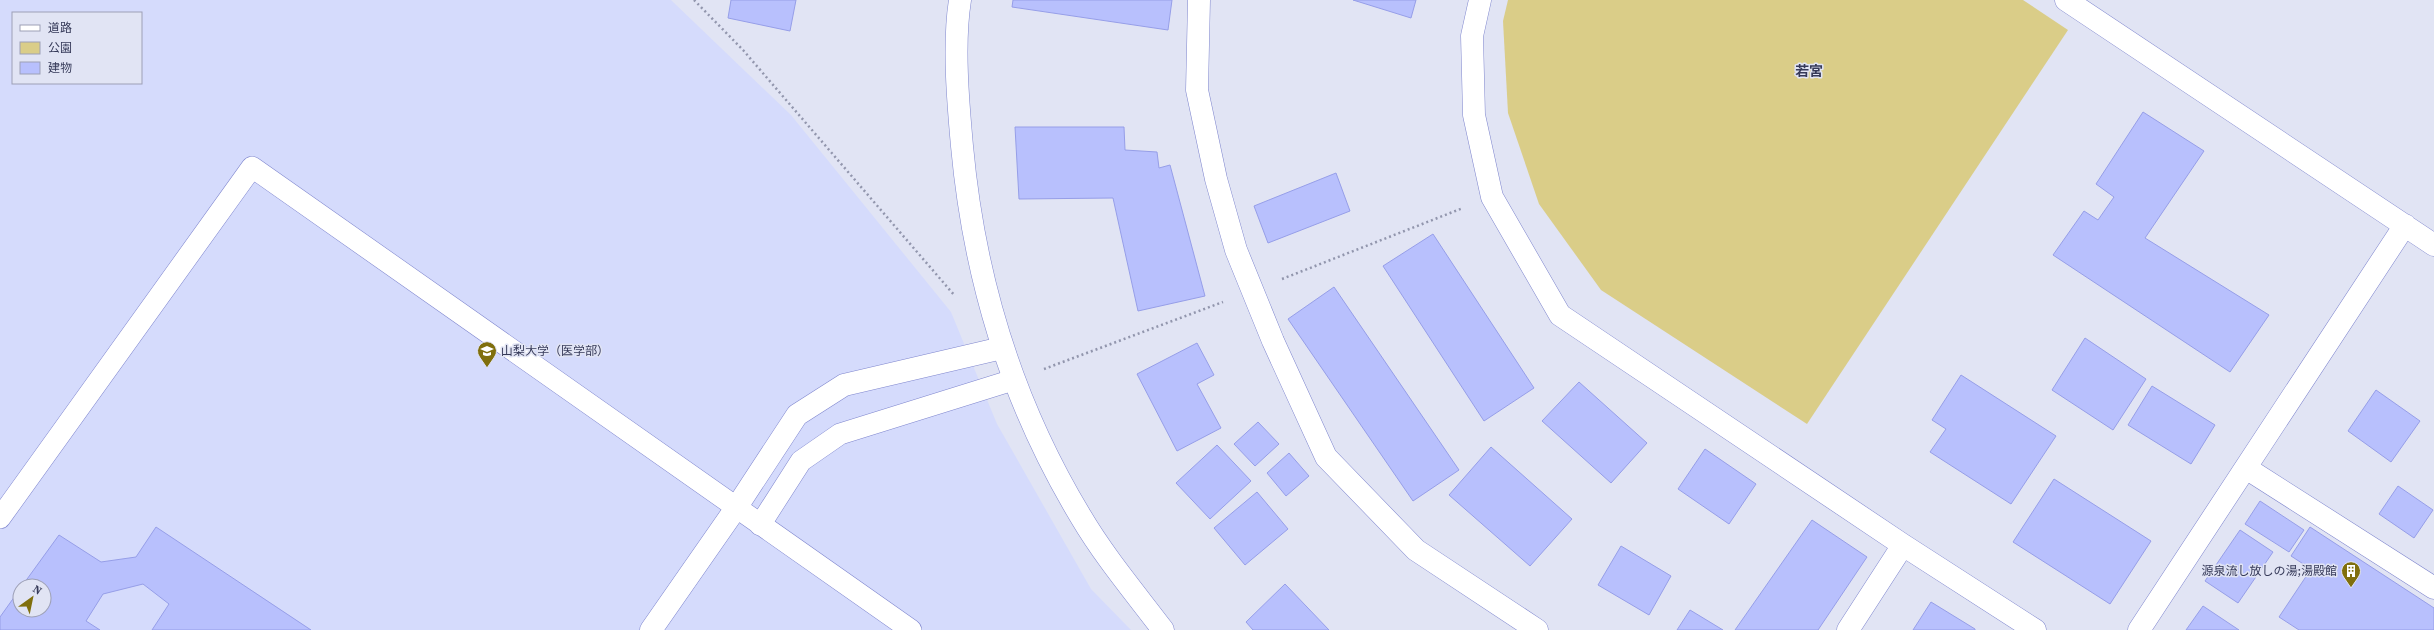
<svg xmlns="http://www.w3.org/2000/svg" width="2434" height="630" font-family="'Source Serif 4','Noto Sans JP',serif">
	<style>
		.built { fill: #d5dbfc; fill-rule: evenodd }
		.green { fill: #dacd88 }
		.building { fill: #b8c0fd; stroke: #969ee8 }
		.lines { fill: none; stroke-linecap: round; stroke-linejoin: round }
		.service-casing { stroke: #7f86ce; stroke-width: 22 }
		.pedestrian-casing { stroke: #7f86ce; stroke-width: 23 }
		.minor-casing { stroke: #7f86ce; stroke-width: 23 }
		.tertiary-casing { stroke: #7f86ce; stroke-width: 23 }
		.path { stroke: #9296ad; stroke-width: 2.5; stroke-dasharray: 2 3; stroke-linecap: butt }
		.service { stroke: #fff; stroke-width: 21 }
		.pedestrian { stroke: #fff; stroke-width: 22 }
		.minor { stroke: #fff; stroke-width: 22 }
		.tertiary { stroke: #fff; stroke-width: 22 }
		.labels { text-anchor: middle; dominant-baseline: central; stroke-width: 3; stroke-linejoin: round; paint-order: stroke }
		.poi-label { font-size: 12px; fill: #363a59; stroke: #e1e4f4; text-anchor: start }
		.quarter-label { font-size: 14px; font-weight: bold; fill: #363a59; stroke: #e1e4f4 }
	</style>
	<rect width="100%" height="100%" fill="#e1e4f4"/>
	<!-- built -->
	<path class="built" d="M0,0H671L791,115L951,312L997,424L1091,589L1131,630H0ZM13,13H141V83H13ZM20,586H44V610H20Z"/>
	<!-- green -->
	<path class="green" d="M1508,0H2023L2068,30L1807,424L1601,290L1539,204L1508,113L1503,21Z"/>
	<!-- building -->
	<path class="building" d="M731,0H796L790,31L728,18Z
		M1013,0H1172L1168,30L1012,7Z
		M1353,0H1416L1411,18Z
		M2143,112L2204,151L2145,238L2269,315L2230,372L2053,255L2084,211L2098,220L2114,197L2096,184Z
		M1015,127H1124L1125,150L1157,152L1159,168L1170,165L1205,296L1138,311L1113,198L1019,199Z
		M1336,173L1350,211L1268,243L1254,206Z
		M1433,234L1534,388L1484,421L1383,266Z
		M1334,287L1459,470L1413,501L1288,319Z
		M2085,338L2146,379L2113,430L2052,390Z
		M1197,343L1214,375L1197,384L1221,428L1177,451L1137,374Z
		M1961,375L2056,436L2011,504L1930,452L1946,429L1932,420Z
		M1579,382L1647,443L1611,483L1542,421Z
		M2152,386L2215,425L2191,464L2128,425Z
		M2376,390L2420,421L2391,462L2348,431Z
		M1258,422L1279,444L1255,466L1234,444Z
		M1217,445L1251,481L1210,519L1176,483Z
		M1491,447L1572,519L1530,566L1449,495Z
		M1705,449L1756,484L1729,524L1678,489Z
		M1289,453L1309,476L1286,496L1267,473Z
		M2054,479L2151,541L2110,604L2013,542Z
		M2398,486L2433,510L2414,538L2379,514Z
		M1257,492L1288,529L1245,565L1214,528Z
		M2260,501L2304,530L2289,552L2245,524Z
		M1812,520L1867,557L1818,630H1735Z
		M156,527L311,630H152L169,604L143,584L103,594L86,621L100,630H0V617L20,589V610H44V586H22L59,535L101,562L136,557Z
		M2310,527L2434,608V630H2299L2279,617L2311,569L2291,556Z
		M2240,530L2273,552L2238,603L2205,581Z
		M1621,546L1671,576L1649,615L1598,585Z
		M1285,584L1329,630H1253L1246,622Z
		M1931,602L1975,629V630H1913Z
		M2203,606L2239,630H2186Z
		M1690,610L1723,630H1677Z"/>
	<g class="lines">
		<defs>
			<path id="service" d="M0,518L252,167L911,630
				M760,525L801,461L840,434L1013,380"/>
			<path id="pedestrian" d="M651,630L736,508L797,415L844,385L1002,348"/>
			<path id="minor" d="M1199,0L1197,90L1216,179L1236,250L1273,341L1326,457L1416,550L1537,630
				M1480,0L1472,36L1474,115L1492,197L1560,315L1903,545L2035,630
				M2066,0L2434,245
				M2246,468L2434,588
				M1848,630L1903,545
				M2139,630L2405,225"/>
			<path id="tertiary" d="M960,0C953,44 958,102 962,146C974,278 1012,403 1081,517C1104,556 1135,593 1163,630"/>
		</defs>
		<!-- service casing -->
		<use href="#service" class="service-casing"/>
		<!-- pedestrian casing -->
		<use href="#pedestrian" class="pedestrian-casing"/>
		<!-- minor casing -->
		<use href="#minor" class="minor-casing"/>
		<!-- tertiary casing -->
		<use href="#tertiary" class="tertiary-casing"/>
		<!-- path -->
		<path class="path" d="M694,0L743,50L955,296
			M1282,279L1463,208
			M1044,369L1223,302"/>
		<!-- service -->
		<use href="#service" class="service"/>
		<!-- pedestrian -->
		<use href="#pedestrian" class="pedestrian"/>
		<!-- minor -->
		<use href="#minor" class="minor"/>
		<!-- tertiary -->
		<use href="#tertiary" class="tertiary"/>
	</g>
	<!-- icons -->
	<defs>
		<symbol id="university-pin" viewBox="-11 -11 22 30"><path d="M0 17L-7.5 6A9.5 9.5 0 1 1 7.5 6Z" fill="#806f0d" stroke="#e1e4f4"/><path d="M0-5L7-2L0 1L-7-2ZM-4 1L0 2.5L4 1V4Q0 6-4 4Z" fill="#fff"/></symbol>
		<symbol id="building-pin" viewBox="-11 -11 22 30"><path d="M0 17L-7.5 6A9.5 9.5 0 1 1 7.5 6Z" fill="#806f0d" stroke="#e1e4f4"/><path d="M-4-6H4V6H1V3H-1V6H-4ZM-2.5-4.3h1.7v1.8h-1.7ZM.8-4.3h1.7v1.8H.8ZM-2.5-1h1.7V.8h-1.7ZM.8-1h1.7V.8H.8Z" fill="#fff"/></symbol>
	</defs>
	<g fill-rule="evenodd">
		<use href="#university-pin" x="476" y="340" width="22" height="30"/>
		<use href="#building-pin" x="2340" y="560" width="22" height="30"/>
	</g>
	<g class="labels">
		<!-- poi labels -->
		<g class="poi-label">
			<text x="501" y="351">山梨大学（医学部）</text>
			<text x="2337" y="571" text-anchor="end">源泉流し放しの湯;湯殿館</text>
		</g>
		<!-- quarter labels -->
		<g class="quarter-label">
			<text x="1809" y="71">若宮</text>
		</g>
	</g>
	<!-- legend -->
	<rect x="12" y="12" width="130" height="72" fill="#e1e4f4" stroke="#9da0b6"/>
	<rect x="20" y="25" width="20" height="6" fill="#ffffff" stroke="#9da0b6"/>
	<text x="48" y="32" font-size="12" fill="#363a59">道路</text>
	<rect x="20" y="42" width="20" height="12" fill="#dacd88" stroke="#9da0b6"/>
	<text x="48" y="52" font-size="12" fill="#363a59">公園</text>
	<rect x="20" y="62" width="20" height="12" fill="#b8c0fd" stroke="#9da0b6"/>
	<text x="48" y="72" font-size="12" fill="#363a59">建物</text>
	<!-- north arrow -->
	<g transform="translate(32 598) rotate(33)"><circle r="19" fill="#e1e4f4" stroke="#9da0b6"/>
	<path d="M0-3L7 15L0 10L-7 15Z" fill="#806f0d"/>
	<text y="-6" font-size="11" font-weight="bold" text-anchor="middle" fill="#363a59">N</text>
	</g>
</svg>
